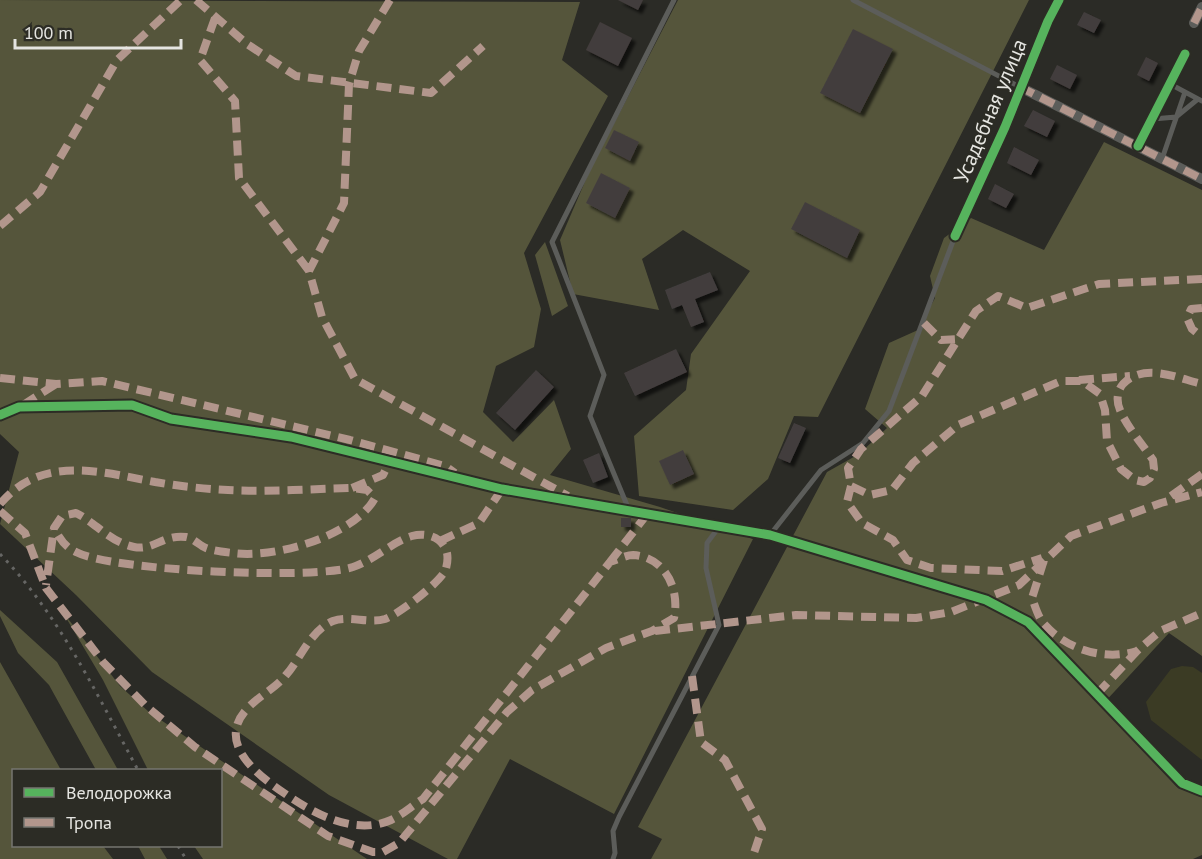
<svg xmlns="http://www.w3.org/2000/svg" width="1202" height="859" font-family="'PT Sans',sans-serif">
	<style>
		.green { fill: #3b3b24 }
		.forest { fill: #55553b }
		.building { fill: #433e3e; filter: url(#shadow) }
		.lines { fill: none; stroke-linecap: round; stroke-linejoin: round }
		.service { stroke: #5c5d5a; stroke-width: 5 }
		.minor { stroke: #5c5d5a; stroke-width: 10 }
		.rail { stroke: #666664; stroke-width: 3; stroke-dasharray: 3 6; stroke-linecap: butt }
		.quiet { stroke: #b2968c; stroke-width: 8; stroke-dasharray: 15 8; stroke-linecap: butt }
		.cycleway-casing { stroke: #2c2c25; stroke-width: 13 }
		.cycleway { stroke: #56b35d; stroke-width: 9 }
		.labels { text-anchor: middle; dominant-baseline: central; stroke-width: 4.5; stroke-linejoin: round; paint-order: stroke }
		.street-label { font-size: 21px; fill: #e5e5e1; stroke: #2c2c25 }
	</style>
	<defs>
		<filter id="shadow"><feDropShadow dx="4" dy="4" stdDeviation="1.5" flood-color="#0009"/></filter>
	</defs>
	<rect width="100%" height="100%" fill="#2b2b26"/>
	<!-- green -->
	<path class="green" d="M1182,666L1193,667L1202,673V760L1151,720L1146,702L1171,669Z"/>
	<!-- forest -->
	<path class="forest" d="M0,0L580,2L562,60L608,96L524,253L541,309L534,347L496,366L483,412L513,442L554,400L571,449L550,475L660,507L753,539L614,814L510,759L457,859H448L329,795L152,672L76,595L0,524L19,452L0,434Z
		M678,0H1029L818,417L794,416L768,479L733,510L639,496L634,436L686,390L691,354L750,271L683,230L642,259L659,310L573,294L560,240L590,170Z
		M1104,142L1202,190V656L1169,633L1101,706L1177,787L1202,797V855L1193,859H651L662,839L638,827L827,472L859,454L887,428L865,409L889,343L918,330L935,298L930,276L944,238L971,218L1044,250Z
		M545,242L568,306L552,316L535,255Z
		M0,610L57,662L118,770H96L49,685L18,653L0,616Z
		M62,611L120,686L149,712L367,859H203L194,846H220V770H148L103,680Z
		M0,662L61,770H14V846H103L113,859H0Z
		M138,846H159L167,859H145Z"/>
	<!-- building -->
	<path class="building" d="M618,0H643L638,10Z
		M1084,12L1101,20L1094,33L1077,25Z
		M600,22L632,38L618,66L586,50Z
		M853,29L893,49L860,113L820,93Z
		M1146,57L1158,63L1149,81L1137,75Z
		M1057,65L1077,75L1070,89L1050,79Z
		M1033,110L1055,121L1047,137L1024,126Z
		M614,130L639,142L630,161L605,148Z
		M1014,147L1039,160L1031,175L1007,163Z
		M601,173L630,188L615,218L586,203Z
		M995,184L1014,194L1006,208L988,199Z
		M805,202L860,230L847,258L791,229Z
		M710,272L718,290L695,299L704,322L691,327L682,305L672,309L665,290Z
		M676,349L687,372L635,396L624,373Z
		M536,370L554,387L515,430L496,413Z
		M794,423L806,428L790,463L778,458Z
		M683,450L694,474L670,485L659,461Z
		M599,453L608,477L593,483L583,460Z
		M621,518H631V527H621Z"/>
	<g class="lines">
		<!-- service -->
		<path class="service" d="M853,0L1020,87
			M1170,84L1202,101
			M1153,119L1176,117L1198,99
			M1162,159L1185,92
			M629,510L590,416L604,375L552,242L674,0
			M770,535L821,470L863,443L889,411L955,236
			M613,859L615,853L613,831L619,817L719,625L706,568L707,543L719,527"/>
		<!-- minor -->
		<path class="minor" d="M1194,23L1202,7
			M1020,87L1202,179
			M1138,146L1185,54
			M955,236L1005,127L1048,21L1059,0
			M0,415L19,407L132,405L171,419L291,437L502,489L770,535L986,600L1028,622L1182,783L1202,791"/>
		<!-- rail -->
		<path class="rail" d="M0,554C60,616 97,695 138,770
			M178,846L186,859"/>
		<!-- quiet -->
		<path class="quiet" d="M196,0L247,44L296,76L431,93L483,46
			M390,0L359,51L349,84L344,203L309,271L322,317L355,379L568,496
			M215,18L200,60L235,101L239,178L309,271
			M1194,23L1202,7
			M1020,87L1202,179
			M0,226L40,192L117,60L181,0
			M1202,279L1099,284L1027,308L998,296L976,311L922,396L861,449L848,468L851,486L870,495L892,490L913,463L958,425L1061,381H1082L1100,394L1105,410L1107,441L1121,469L1135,480L1144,482L1150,478L1154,469L1153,460C1143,445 1127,427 1120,410C1116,401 1117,391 1123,384C1144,362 1177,378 1202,384
			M1202,308L1191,309L1187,318L1192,329L1202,337
			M924,323L941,340L958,339
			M0,378L56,384L102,381L350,440L445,466L455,473
			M1079,380L1130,376
			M23,405L56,384
			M851,486L847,502L862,523L893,540L907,560L931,568L1002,571L1042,558
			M352,488L383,475L390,461
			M1171,496L1202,474
			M0,504C42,454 101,472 155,482C178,486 204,489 228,490C269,492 311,489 352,488L367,490L375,498C354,536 274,559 233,553C224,552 214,551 206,548C199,545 193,538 186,537C164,534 153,551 134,547C110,542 96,523 76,513L62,516L54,528L46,585
			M0,511L25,533L46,588L103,662L145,705L195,747L328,836L373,852H383L399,843L507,712L532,690L606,648L652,631L674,618C680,590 666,557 633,555C626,555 617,560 610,562L423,799C413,805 402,815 391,820C355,836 314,814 284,793C259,776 216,744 246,710C258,696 275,689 286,675C301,658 310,631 333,621C349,615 368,624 385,619C399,614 438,584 445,571C447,567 448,558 447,553C443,537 426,532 412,536C392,542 374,560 353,567C314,580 112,571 76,552C65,547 60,539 54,528
			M440,541L479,523L502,489
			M1044,560L1032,598C1035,606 1038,617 1044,624C1067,650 1105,661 1137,651
			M610,562L648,513
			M655,631L796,615L916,618L951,612L1019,585L1071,536L1161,503L1202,492
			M692,676L701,742L725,760L762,829L752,859
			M1097,694L1137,651L1160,631L1202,613"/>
		<defs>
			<path id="cycleway" d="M1138,146L1185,54
				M955,236L1005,127L1048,21L1059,0
				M0,415L19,407L132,405L171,419L291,437L502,489L770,535L986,600L1028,622L1182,783L1202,791"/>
		</defs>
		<!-- cycleway casing -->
		<use href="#cycleway" class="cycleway-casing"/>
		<!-- cycleway -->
		<use href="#cycleway" class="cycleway"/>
	</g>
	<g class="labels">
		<!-- street labels -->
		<g class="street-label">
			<text transform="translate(990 111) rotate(-67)">Усадебная улица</text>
		</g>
	</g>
	<!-- legend -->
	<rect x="12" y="769" width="210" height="78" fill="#2c2c25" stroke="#767670" stroke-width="1.5"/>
	<rect x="24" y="788" width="30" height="9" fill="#56b35d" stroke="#767670" stroke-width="1.5"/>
	<text x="66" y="799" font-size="18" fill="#e5e5e1">Велодорожка</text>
	<rect x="24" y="818" width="30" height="9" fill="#b2968c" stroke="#767670" stroke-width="1.5"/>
	<text x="66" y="829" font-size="18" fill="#e5e5e1">Тропа</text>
	<!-- scale -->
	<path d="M15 39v9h166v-9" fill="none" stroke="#e5e5e1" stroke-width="3"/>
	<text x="24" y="39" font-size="18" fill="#e5e5e1" stroke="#2c2c25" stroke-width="4.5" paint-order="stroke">100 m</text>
</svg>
